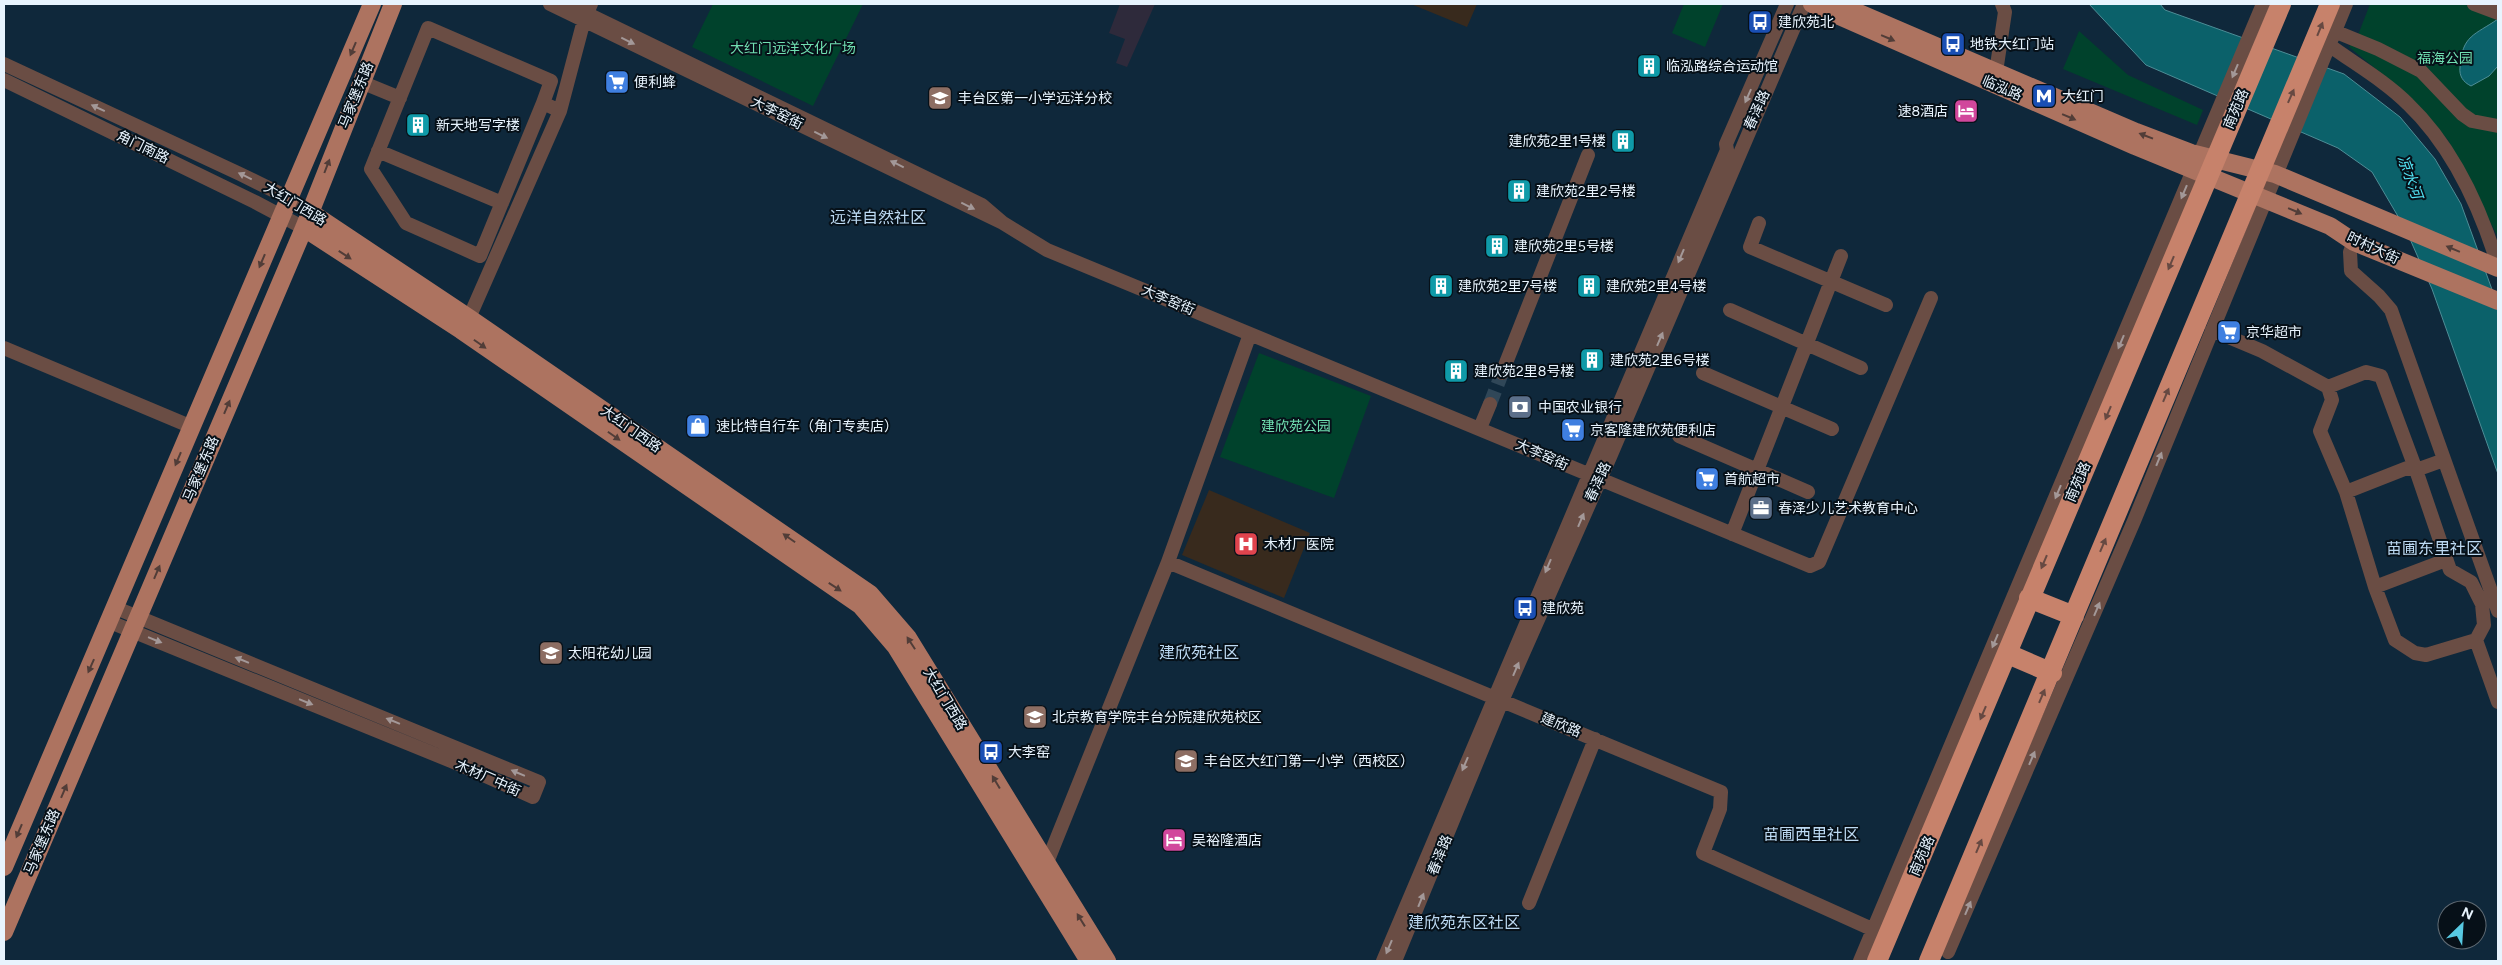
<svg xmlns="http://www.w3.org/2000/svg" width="2502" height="965" font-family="Figtree,'Noto Sans SC',sans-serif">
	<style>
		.industrial { fill: #2e2a3b }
		.medical { fill: #382a1d }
		.green { fill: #00422c }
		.water { fill: #0b616a; stroke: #4d8d96 }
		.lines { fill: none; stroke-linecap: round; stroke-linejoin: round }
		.minor-tunnel { stroke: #304758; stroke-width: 14; stroke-dasharray: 14 7; stroke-linecap: butt }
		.minor { stroke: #6a4d44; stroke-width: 14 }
		.major { stroke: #ad7360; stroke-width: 18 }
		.highway { stroke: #c7826b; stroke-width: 20 }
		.oneway { fill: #664942 }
		.oneway2 { fill: #513d38 }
		.oneway3 { fill: #a39898 }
		.labels { text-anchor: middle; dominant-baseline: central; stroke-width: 4; stroke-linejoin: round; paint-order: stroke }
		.poi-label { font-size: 14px; fill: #e8f4fe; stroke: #061018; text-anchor: start }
		.park-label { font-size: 14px; fill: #70dfb1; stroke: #061018 }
		.street-label { font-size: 14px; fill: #e8f4fe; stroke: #061018 }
		.water-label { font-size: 15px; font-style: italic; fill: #53e3f4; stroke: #061018 }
		.quarter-label { font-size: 16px; fill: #bddaf3; stroke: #061018 }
	</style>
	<rect width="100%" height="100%" fill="#0f283b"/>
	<!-- industrial -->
	<path class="industrial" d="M1120,4H1155L1127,67L1116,63L1125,39L1109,33Z"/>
	<!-- medical -->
	<path class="medical" d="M1411,4H1477L1467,27Z
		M1209,490L1310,533L1284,598L1182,555Z"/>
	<!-- green -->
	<path class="green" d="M713,4H863L813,106L692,47Z
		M1684,4H1723L1705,47L1672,33Z
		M2370,4H2498V237L2448,140L2404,92L2349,47L2358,35Z
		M2079,31L2128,75L2203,110L2197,125L2063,69Z
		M1259,353L1371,396L1334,498L1220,457Z"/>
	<!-- water -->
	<path class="water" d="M2089,4H2160L2165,10L2344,74L2400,117L2435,159L2461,204L2498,306V474L2432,289L2406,230L2372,172L2338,148L2146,65Z
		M2498,19V66L2489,76L2471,86C2463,82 2459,76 2460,67C2462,35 2475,35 2498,19Z"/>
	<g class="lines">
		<!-- minor-tunnel -->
		<path class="minor-tunnel" d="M1490,404L1502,373"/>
		<!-- minor -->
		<path class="minor" d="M550,4L1003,223L982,205L567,4
			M2474,4L2498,13
			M2334,31L2378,49L2421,71L2462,114L2472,121L2498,126
			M2329,45C2355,64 2385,81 2408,104C2453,147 2480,207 2498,265
			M4,64L240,174L289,198L310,212
			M1996,72L2005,12L2002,4
			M4,80L255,202L304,228
			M361,82L400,98
			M543,103L480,256L406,223L371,169L428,28L551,81L543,103L560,111
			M378,151L502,203
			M1003,223L1047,250L1810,566L1819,562L1931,298
			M1759,223L1750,247L1886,305
			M2354,242L2350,252L2351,271L2379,296L2391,310L2498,611
			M1730,310L1861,368
			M469,318L560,111L584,20L591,4
			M2212,330L2262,351L2328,387L2366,372L2381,376L2416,470
			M4,348L192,427
			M1502,373L1588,155
			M1703,373L1832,429
			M2328,387L2332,400L2320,431L2346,492L2375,587L2395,640L2415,653L2426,655L2476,640
			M1480,428L1490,404
			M1679,436L1808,492
			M2444,460L2416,470L2450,570L2471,582L2482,604L2484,625L2476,640L2498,702
			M2346,492L2407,468L2416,470
			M1732,534L1841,256
			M1168,562L1721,792L1720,809L1703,853L1874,930
			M2375,587L2446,560
			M110,622L461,765L533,797L539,782L116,608
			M1046,865L1168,562L1250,334
			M1529,903L1595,739
			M1948,952L2134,521L2346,4
			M1383,961L1727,150L1726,144L1787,4
			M1395,961L1502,701L1610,457L1804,4
			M1860,961L2263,4"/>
		<!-- major -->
		<path class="major" d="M1812,4L2135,146L2330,226L2354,242L2371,249L2498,301
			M1838,4L2136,132L2191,153L2275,174L2498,268
			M310,212L469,318L870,594L908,638L1107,961
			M304,228L461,330L860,605L896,647L1089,961
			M4,867L372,4
			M4,932L304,228L393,4"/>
		<!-- highway -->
		<path class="highway" d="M2029,598L2074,616
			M2008,654L2052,673
			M1877,961L2281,4
			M1929,961L2330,4"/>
	</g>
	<!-- one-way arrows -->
	<defs><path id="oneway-solid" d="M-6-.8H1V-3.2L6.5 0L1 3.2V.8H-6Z" transform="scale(1.25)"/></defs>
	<g class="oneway">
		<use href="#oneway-solid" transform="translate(2320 29) rotate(-68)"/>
		<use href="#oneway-solid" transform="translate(2291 96) rotate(-66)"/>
		<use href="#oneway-solid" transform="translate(2171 263) rotate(113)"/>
		<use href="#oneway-solid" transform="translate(2166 395) rotate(-67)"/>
		<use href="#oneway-solid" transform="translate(2108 413) rotate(113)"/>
		<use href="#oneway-solid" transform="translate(2103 545) rotate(-67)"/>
		<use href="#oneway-solid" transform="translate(2044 562) rotate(113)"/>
		<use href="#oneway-solid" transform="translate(2042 696) rotate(-67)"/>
		<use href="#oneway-solid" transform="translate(1983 713) rotate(113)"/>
		<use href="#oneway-solid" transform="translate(1979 846) rotate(-67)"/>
	</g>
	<g class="oneway2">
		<use href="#oneway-solid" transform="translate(1888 38) rotate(23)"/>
		<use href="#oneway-solid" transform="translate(353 49) rotate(113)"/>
		<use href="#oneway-solid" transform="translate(2069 117) rotate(23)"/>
		<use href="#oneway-solid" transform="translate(2146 136) rotate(-159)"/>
		<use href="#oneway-solid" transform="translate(327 166) rotate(-69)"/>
		<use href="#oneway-solid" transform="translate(2295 211) rotate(23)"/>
		<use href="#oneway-solid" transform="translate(2453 249) rotate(-157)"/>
		<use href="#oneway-solid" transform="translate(345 255) rotate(33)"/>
		<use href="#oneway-solid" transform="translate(262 261) rotate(113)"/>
		<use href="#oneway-solid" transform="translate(480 344) rotate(35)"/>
		<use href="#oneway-solid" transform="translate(227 407) rotate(-67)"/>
		<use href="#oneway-solid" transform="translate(614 436) rotate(35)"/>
		<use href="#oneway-solid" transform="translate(178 459) rotate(113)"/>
		<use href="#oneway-solid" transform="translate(789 538) rotate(-145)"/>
		<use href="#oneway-solid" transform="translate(157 572) rotate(-67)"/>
		<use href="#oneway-solid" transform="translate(835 587) rotate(33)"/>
		<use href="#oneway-solid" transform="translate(911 643) rotate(-123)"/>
		<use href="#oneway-solid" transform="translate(91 666) rotate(114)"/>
		<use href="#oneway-solid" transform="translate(996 782) rotate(-121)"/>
		<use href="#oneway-solid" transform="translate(64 791) rotate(-67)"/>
		<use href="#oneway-solid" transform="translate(19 831) rotate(113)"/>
		<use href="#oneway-solid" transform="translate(1081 920) rotate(-122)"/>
	</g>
	<g class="oneway3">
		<use href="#oneway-solid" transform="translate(628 41) rotate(26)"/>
		<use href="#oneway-solid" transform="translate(2235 71) rotate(113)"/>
		<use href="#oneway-solid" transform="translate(1748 96) rotate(114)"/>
		<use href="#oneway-solid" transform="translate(98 108) rotate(-155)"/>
		<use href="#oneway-solid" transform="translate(821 135) rotate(26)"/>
		<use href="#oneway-solid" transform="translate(897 164) rotate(-154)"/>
		<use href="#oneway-solid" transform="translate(245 176) rotate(-154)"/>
		<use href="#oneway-solid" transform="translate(2184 192) rotate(113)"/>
		<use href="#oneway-solid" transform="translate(968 206) rotate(26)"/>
		<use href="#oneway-solid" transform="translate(1681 256) rotate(113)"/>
		<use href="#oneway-solid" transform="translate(1660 339) rotate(-67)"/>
		<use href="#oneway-solid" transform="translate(2121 342) rotate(113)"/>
		<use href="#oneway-solid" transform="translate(2159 459) rotate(-68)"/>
		<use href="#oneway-solid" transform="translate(2058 492) rotate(113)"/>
		<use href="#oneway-solid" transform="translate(1581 520) rotate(-67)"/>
		<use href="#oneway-solid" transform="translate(1548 566) rotate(113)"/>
		<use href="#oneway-solid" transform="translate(2097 609) rotate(-67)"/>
		<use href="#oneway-solid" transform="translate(155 640) rotate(22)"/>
		<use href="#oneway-solid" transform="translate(1995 641) rotate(113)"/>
		<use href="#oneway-solid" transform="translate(242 660) rotate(-158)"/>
		<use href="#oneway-solid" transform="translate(1516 669) rotate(-67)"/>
		<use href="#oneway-solid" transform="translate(306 702) rotate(22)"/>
		<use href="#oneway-solid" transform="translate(393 721) rotate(-158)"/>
		<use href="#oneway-solid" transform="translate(2032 758) rotate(-67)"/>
		<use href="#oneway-solid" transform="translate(1465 764) rotate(113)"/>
		<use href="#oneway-solid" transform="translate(518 773) rotate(-157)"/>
		<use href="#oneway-solid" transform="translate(1421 900) rotate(-68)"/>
		<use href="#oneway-solid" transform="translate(1968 908) rotate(-67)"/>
		<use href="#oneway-solid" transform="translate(1389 947) rotate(113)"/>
	</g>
	<!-- icons -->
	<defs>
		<symbol id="bus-square" viewBox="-11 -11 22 22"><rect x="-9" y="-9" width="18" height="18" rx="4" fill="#1a4fb4" stroke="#061018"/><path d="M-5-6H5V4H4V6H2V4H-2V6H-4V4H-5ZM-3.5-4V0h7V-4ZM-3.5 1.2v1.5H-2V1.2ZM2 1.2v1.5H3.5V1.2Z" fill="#fff"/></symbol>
		<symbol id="building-square" viewBox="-11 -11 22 22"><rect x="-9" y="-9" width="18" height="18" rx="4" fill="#0f9aa8" stroke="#061018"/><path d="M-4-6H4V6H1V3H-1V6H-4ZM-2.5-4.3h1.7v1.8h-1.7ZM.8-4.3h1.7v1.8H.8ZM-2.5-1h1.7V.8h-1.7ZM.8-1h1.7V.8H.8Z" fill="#fff"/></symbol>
		<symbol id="supermarket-square" viewBox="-11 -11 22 22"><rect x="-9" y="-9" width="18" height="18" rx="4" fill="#3f7fe0" stroke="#061018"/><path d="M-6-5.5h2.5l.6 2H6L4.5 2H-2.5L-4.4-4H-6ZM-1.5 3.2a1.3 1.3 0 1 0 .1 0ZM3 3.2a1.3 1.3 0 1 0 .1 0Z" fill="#fff"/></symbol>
		<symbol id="metro-square" viewBox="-11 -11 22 22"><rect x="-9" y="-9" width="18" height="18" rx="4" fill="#1a4fb4" stroke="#061018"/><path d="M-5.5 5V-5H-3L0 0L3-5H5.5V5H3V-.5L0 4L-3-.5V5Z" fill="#fff"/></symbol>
		<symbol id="school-square" viewBox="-11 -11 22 22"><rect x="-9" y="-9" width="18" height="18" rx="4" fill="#8d6e63" stroke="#061018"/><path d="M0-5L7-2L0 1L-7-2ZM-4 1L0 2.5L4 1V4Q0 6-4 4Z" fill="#fff"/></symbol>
		<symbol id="hotel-square" viewBox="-11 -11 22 22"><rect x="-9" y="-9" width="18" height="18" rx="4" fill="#d1479c" stroke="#061018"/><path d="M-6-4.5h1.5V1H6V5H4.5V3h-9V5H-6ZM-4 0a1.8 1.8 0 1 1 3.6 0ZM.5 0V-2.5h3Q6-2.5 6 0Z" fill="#fff"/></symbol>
		<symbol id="bank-square" viewBox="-11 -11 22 22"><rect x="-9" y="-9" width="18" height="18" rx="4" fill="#5c6f8a" stroke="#061018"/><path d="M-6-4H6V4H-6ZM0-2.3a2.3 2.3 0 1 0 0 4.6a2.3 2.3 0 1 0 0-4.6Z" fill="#fff"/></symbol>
		<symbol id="shop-square" viewBox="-11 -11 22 22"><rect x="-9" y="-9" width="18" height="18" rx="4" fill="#3f7fe0" stroke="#061018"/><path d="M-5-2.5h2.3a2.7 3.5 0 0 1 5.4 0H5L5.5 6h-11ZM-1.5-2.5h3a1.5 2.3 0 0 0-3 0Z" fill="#fff"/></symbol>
		<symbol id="office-square" viewBox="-11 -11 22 22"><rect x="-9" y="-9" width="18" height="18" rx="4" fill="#5c6f8a" stroke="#061018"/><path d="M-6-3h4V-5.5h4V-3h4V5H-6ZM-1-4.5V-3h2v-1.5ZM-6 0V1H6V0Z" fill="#fff"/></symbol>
		<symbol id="hospital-square" viewBox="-11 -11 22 22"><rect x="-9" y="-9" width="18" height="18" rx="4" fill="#e0444e" stroke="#061018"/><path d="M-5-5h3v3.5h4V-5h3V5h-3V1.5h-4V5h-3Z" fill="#fff"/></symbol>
		<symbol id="university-square" viewBox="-11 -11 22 22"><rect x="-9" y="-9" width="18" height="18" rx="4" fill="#8d6e63" stroke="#061018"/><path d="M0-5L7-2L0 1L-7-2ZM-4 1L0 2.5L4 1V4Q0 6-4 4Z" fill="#fff"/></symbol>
	</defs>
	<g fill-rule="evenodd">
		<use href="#bus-square" x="1746" y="8" width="28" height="28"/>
		<use href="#bus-square" x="1939" y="30" width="28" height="28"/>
		<use href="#building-square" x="1635" y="52" width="28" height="28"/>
		<use href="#supermarket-square" x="603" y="68" width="28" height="28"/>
		<use href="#metro-square" x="2030" y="82" width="28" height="28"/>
		<use href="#school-square" x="926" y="84" width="28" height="28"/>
		<use href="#hotel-square" x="1952" y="97" width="28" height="28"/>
		<use href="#building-square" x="404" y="111" width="28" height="28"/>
		<use href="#building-square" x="1609" y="127" width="28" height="28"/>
		<use href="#building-square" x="1505" y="177" width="28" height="28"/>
		<use href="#building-square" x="1483" y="232" width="28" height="28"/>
		<use href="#building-square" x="1427" y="272" width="28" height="28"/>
		<use href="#building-square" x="1575" y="272" width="28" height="28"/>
		<use href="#supermarket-square" x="2215" y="318" width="28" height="28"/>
		<use href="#building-square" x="1578" y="346" width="28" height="28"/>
		<use href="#building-square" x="1442" y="357" width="28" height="28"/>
		<use href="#bank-square" x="1506" y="393" width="28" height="28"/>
		<use href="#shop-square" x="684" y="412" width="28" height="28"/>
		<use href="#supermarket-square" x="1559" y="416" width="28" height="28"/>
		<use href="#supermarket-square" x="1693" y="465" width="28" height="28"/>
		<use href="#office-square" x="1747" y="494" width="28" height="28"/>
		<use href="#hospital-square" x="1232" y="530" width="28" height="28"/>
		<use href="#bus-square" x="1511" y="594" width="28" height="28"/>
		<use href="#school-square" x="537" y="639" width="28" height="28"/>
		<use href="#university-square" x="1021" y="703" width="28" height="28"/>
		<use href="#bus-square" x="977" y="738" width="28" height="28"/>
		<use href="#school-square" x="1172" y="747" width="28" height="28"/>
		<use href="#hotel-square" x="1160" y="826" width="28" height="28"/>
	</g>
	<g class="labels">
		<!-- poi labels -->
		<g class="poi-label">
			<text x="1778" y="22">建欣苑北</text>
			<text x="1970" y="44">地铁大红门站</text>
			<text x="1666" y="66">临泓路综合运动馆</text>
			<text x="634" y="82">便利蜂</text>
			<text x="2062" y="96">大红门</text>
			<text x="958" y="98">丰台区第一小学远洋分校</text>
			<text x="1948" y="111" text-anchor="end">速8酒店</text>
			<text x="436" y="125">新天地写字楼</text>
			<text x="1606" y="141" text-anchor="end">建欣苑2里1号楼</text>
			<text x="1536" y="191">建欣苑2里2号楼</text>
			<text x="1514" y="246">建欣苑2里5号楼</text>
			<text x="1458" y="286">建欣苑2里7号楼</text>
			<text x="1606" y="286">建欣苑2里4号楼</text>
			<text x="2246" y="332">京华超市</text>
			<text x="1610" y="360">建欣苑2里6号楼</text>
			<text x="1474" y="371">建欣苑2里8号楼</text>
			<text x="1538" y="407">中国农业银行</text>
			<text x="716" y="426">速比特自行车（角门专卖店）</text>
			<text x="1590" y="430">京客隆建欣苑便利店</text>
			<text x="1724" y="479">首航超市</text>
			<text x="1778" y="508">春泽少儿艺术教育中心</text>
			<text x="1264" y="544">木材厂医院</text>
			<text x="1542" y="608">建欣苑</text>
			<text x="568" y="653">太阳花幼儿园</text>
			<text x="1052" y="717">北京教育学院丰台分院建欣苑校区</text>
			<text x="1008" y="752">大李窑</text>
			<text x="1204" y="761">丰台区大红门第一小学（西校区）</text>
			<text x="1192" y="840">吴裕隆酒店</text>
		</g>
		<!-- park labels -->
		<g class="park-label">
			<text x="793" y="48">大红门远洋文化广场</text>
			<text x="2445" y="58">福海公园</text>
			<text x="1296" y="426">建欣苑公园</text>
		</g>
		<!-- street labels -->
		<g class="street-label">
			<text transform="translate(2002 88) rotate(23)">临泓路</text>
			<text transform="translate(356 95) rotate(-68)">马家堡东路</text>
			<text transform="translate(2236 109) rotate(-67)">南苑路</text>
			<text transform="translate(1757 110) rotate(-66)">春泽路</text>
			<text transform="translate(777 113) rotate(26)">大李窑街</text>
			<text transform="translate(143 147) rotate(26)">角门南路</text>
			<text transform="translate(295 204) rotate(31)">大红门西路</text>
			<text transform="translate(2373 248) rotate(25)">时村大街</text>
			<text transform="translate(1168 300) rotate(23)">大李窑街</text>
			<text transform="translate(631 429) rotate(35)">大红门西路</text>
			<text transform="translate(1542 455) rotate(24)">大李窑街</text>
			<text transform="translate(201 469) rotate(-67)">马家堡东路</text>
			<text transform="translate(1598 482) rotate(-65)">春泽路</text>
			<text transform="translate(2078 482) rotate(-67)">南苑路</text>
			<text transform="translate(945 699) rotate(59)">大红门西路</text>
			<text transform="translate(1561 725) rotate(22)">建欣路</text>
			<text transform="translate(488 778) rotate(24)">木材厂中街</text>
			<text transform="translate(42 842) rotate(-67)">马家堡东路</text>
			<text transform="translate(1440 855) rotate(-68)">春泽路</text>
			<text transform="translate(1922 856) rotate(-67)">南苑路</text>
		</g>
		<!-- water labels -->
		<g class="water-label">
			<text transform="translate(2410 177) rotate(70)">凉水河</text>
		</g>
		<!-- quarter labels -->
		<g class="quarter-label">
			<text x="878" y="217">远洋自然社区</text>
			<text x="2434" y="548">苗圃东里社区</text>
			<text x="1199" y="652">建欣苑社区</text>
			<text x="1811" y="834">苗圃西里社区</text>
			<text x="1464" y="922">建欣苑东区社区</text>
		</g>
	</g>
	<!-- border -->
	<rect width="2502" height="965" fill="none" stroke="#e8f4fe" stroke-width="10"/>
	<!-- north arrow -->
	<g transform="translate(2462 925) rotate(25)"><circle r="24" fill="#061018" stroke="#606b74"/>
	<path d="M0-4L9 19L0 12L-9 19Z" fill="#57c9e2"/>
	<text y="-8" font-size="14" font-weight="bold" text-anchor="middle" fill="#e8f4fe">N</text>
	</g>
</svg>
